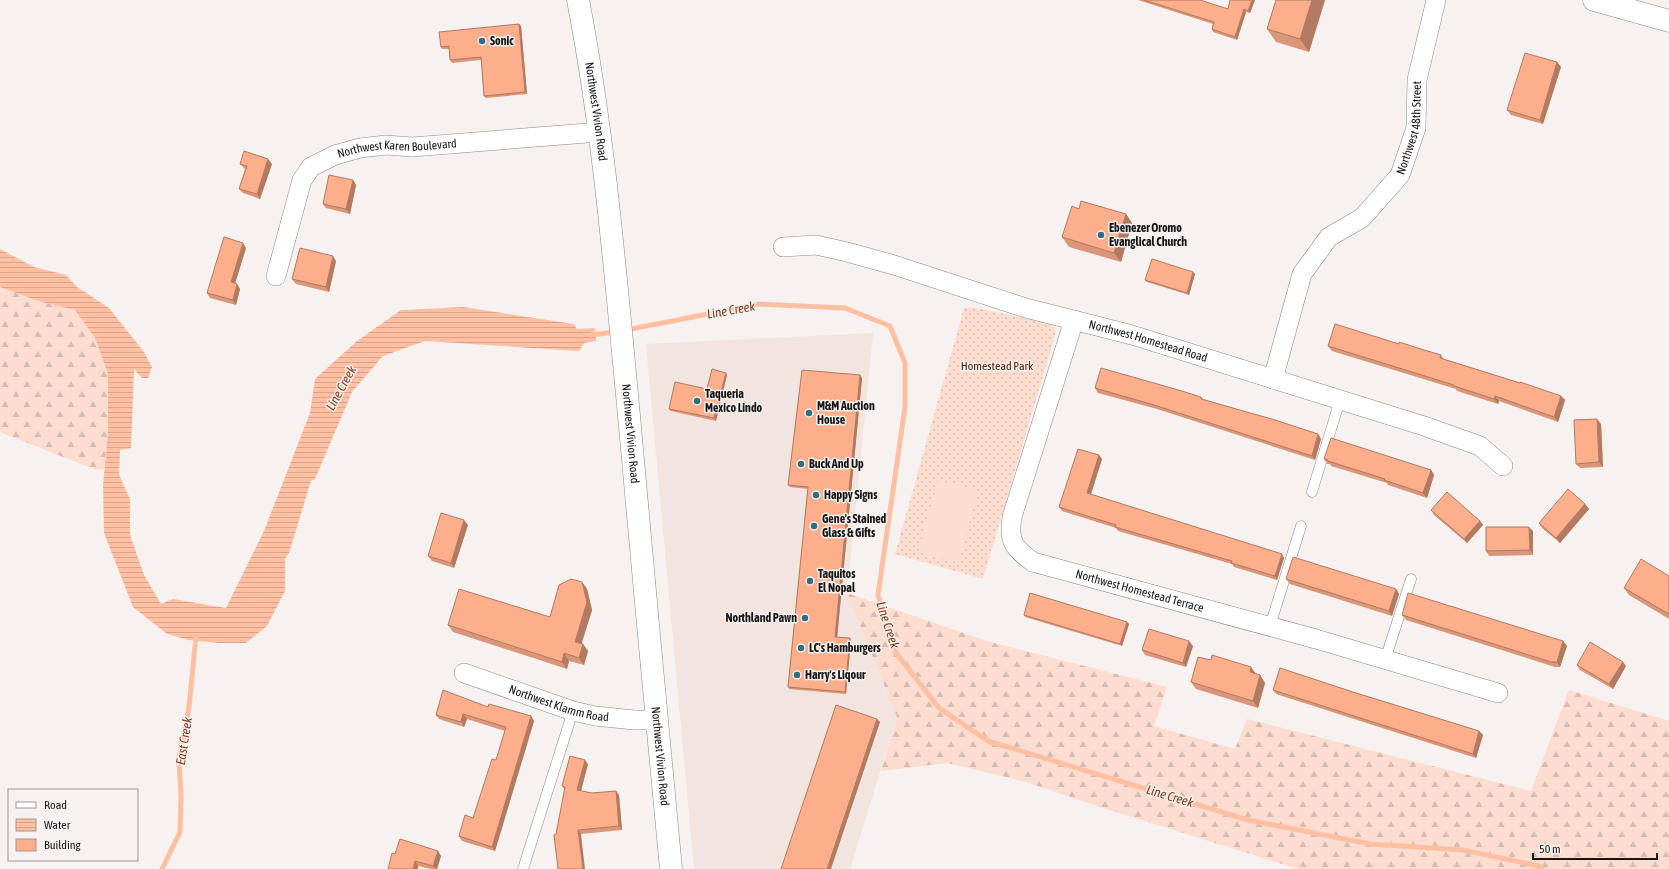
<svg xmlns="http://www.w3.org/2000/svg" width="1669" height="869" font-family="'Asap Condensed',sans-serif">
	<style>
		.built { fill: #f2e4de }
		.grass { fill: url(#grass-dots) }
		.forest { fill: url(#forest-firs) }
		.garden { fill: #fcddcf }
		.water { fill: url(#water-rules) }
		.lines { fill: none; stroke-linecap: round; stroke-linejoin: round }
		.stream { stroke: #ffbfa3; stroke-width: 5 }
		.service-casing { stroke: #8d8785; stroke-width: 11 }
		.minor-casing { stroke: #8d8785; stroke-width: 20 }
		.secondary-casing { stroke: #8d8785; stroke-width: 23 }
		.service { stroke: #fff; stroke-width: 10 }
		.minor { stroke: #fff; stroke-width: 19 }
		.secondary { stroke: #fff; stroke-width: 22 }
		.wall { fill: #da9678 }
		.shaded-wall { fill: #b17a61 }
		.building { fill: #fdae8b; stroke: #b17a61 }
		.poi-dot { fill: #306e84; stroke: #f7f1ef; stroke-width: 1.5 }
		.labels { text-anchor: middle; dominant-baseline: central; stroke-width: 3; stroke-linejoin: round; paint-order: stroke }
		.poi-label { font-size: 12px; font-weight: bold; fill: #181615; stroke: #f7f1ef; text-anchor: start }
		.street-label { font-size: 12px; fill: #181615; stroke: #f7f1ef }
		.park-label { font-size: 12px; fill: #512007; stroke: #f7f1ef }
		.water-label { font-size: 13px; font-style: italic; fill: #7f3916; stroke: #f7f1ef }
	</style>
	<defs>
		<pattern id="grass-dots" width="8" height="8" patternUnits="userSpaceOnUse"><rect width="8" height="8" fill="#fcddcf"/><path d="M2 2h.1M6 6h.1" fill="none" stroke="#d7bdb1" stroke-width="1.8" stroke-linecap="round"/></pattern>
		<pattern id="forest-firs" width="22" height="20" patternUnits="userSpaceOnUse"><rect width="22" height="20" fill="#fcddcf"/><path d="M5 1l3.5 6h-7zM16 11l3.5 6h-7z" fill="#d7bdb1"/></pattern>
		<pattern id="water-rules" width="6" height="5" patternUnits="userSpaceOnUse"><rect width="6" height="5" fill="#ffbfa3"/><path d="M0 2.5h6" fill="none" stroke="#daa38b"/></pattern>
	</defs>
	<rect width="100%" height="100%" fill="#f7f1ef"/>
	<!-- built -->
	<path class="built" d="M873,333L847,593L897,717L850,869H694L646,344Z"/>
	<!-- grass -->
	<path class="grass" d="M964,308H976L1048,323L1056,329V332L983,579L895,554Z"/>
	<!-- forest -->
	<path class="forest" d="M0,287L41,302L75,310L95,338L108,374V432L104,469L96,470L0,432Z
		M847,593L990,642L1167,687L1154,726L1235,749L1247,719L1531,791L1569,690L1669,721V869H1298L1103,808L1026,782L948,763L881,771L897,717Z"/>
	<!-- garden -->
	<path class="garden" d="M938,480L978,491L959,563L918,552Z"/>
	<!-- water -->
	<path class="water" d="M0,249L34,267L66,275L77,287L109,308L144,352L152,367L148,378H142L134,369L131,448L120,450L119,475L130,499V535L144,575L161,604L173,599L226,608L264,531L310,413L315,379L357,341L401,310L463,307L574,324L577,329L595,328L596,341L584,343L579,351L425,341L383,356L352,392L315,479L311,481L289,553L285,559V591L267,626L246,643H219L189,640L167,634L133,607L104,533L103,486L108,432V374L95,338L75,310L41,302L0,287Z"/>
	<g class="lines">
		<!-- stream -->
		<path class="stream" d="M626,330L759,304L845,308L890,326L905,363V407L878,595L896,653L939,708L988,741L1248,820L1370,844L1463,850L1539,866L1542,869
			M590,335L616,332
			M162,869L180,832L181,797L179,759L189,707L196,636"/>
		<defs>
			<path id="service" d="M1312,492L1340,400
				M1270,626L1301,526
				M1385,660L1411,579
				M523,869L573,711"/>
			<g id="minor">
				<path id="s1" d="M783,247L816,245L847,252L894,265L1026,308L1132,335L1424,426L1480,446L1503,466"/>
				<path id="s2" d="M276,276L302,180L311,167L335,155L360,148L386,145L412,147L600,132"/>
				<path id="s3" d="M1074,320L1012,517C1008,542 1014,548 1033,562L1316,639L1498,693"/>
				<path id="s4" d="M1273,379L1302,274L1329,237L1362,218L1400,175L1416,128L1417,80L1436,0"/>
				<path id="s5" d="M464,673L573,711L595,716L634,720H657"/>
			</g>
			<g id="secondary">
				<path id="s6" d="M578,0C604,134 615,270 628,405C642,560 656,714 671,869"/>
				<path d="M1594,0L1669,21"/>
			</g>
		</defs>
		<!-- service casing -->
		<use href="#service" class="service-casing"/>
		<!-- minor casing -->
		<use href="#minor" class="minor-casing"/>
		<!-- secondary casing -->
		<use href="#secondary" class="secondary-casing"/>
		<!-- service -->
		<use href="#service" class="service"/>
		<!-- minor -->
		<use href="#minor" class="minor"/>
		<!-- secondary -->
		<use href="#secondary" class="secondary"/>
	</g>
	<!-- wall -->
	<path class="wall" d="M1138,0H1200L1228,9L1230,0H1255L1250,13L1246,12L1237,40L1213,32L1212,29L1213,24Z
		M1276,0H1325L1309,52L1276,42L1267,29Z
		M519,24L521,26L527,94L486,98L484,96L481,60L452,63L450,60L449,49H442L441,47Z
		M1557,62L1561,67L1543,124L1511,115L1507,110Z
		M240,164H272L260,199L243,193L239,189L245,169Z
		M353,180L356,185L350,214L326,208L323,204Z
		M1079,209L1126,214L1132,223L1121,262L1069,247L1062,237Z
		M246,248L235,283L237,284L240,289L236,305L210,298L207,293Z
		M336,261L329,292L296,284L292,279Z
		M1193,272L1195,274L1189,295L1147,282L1145,280Z
		M1399,344L1441,355L1444,359L1561,396L1565,400L1558,422L1499,401L1498,404L1457,391L1456,389L1332,351L1328,346Z
		M727,375L716,421L671,411L669,409L707,389Z
		M860,375L862,378L837,637L851,640L846,694L789,689L788,687L808,489L790,487L788,485Z
		M1095,388L1201,397L1203,399L1318,434L1321,439L1315,460L1157,409L1098,393Z
		M1601,424L1603,467L1580,468L1576,464Z
		M1099,455L1102,459L1091,494L1284,558L1277,580L1234,567L1232,564L1118,531L1116,528L1062,511L1059,507Z
		M1324,459L1431,470L1434,475L1427,498L1388,485L1387,483L1331,466L1330,464H1327Z
		M1585,504L1589,509L1560,543L1542,528L1539,523Z
		M1431,510L1480,521L1483,525L1467,543L1434,515Z
		M468,525L454,568L432,561L428,556Z
		M1533,531V555L1489,556L1486,551Z
		M1669,576V619L1629,595L1624,588Z
		M1286,579L1396,589L1399,594L1392,616L1290,584Z
		M582,582L587,589L592,610L581,644H583L588,651L584,665L569,661L567,669L453,632L448,625L550,617Z
		M1024,615L1127,622L1129,624L1122,646L1025,617Z
		M1402,615L1563,641L1567,646L1560,667H1555L1406,620Z
		M1193,646L1186,667L1145,655L1142,650Z
		M1211,660L1260,675L1265,683L1258,708L1196,689L1191,682Z
		M1577,665L1626,666L1613,689L1580,670Z
		M1273,690L1353,692L1479,731L1483,735L1476,758L1276,694Z
		M488,707L531,716L534,721L495,851L462,841L459,836L473,818L496,760L505,731L467,719L464,727L439,719L436,715Z
		M588,764L581,791L592,793L616,791L619,795L622,830L581,834H556L565,790L562,786Z
		M395,854L441,856L437,869H431L418,866Z"/>
	<!-- shaded-wall -->
	<path class="shaded-wall" d="M1252,0H1255L1250,13L1248,11Z
		M1312,0H1325L1309,52L1300,39Z
		M1244,9L1246,12L1237,40L1235,37Z
		M519,24L521,26L527,94L525,92Z
		M1557,62L1561,67L1543,124L1540,120Z
		M268,159L272,164L260,199L257,194Z
		M353,180L356,185L350,214L346,209Z
		M1126,214L1132,223L1121,262L1114,253Z
		M243,243L246,248L234,287L231,282Z
		M333,256L336,261L329,292L326,287Z
		M1193,272L1195,274L1189,295L1187,293Z
		M237,284L240,289L236,305L233,300Z
		M726,373L727,375L716,421L714,418Z
		M860,375L862,378L837,639L835,637Z
		M1495,396L1499,401L1498,404L1494,399Z
		M1561,396L1565,400L1558,422L1554,417Z
		M1597,419L1601,424L1603,467L1599,462Z
		M1318,434L1321,439L1315,460L1312,456Z
		M1099,455L1102,459L1090,497L1087,493Z
		M1431,470L1434,475L1427,498L1423,493Z
		M1585,504L1589,509L1560,543L1556,538Z
		M464,520L468,525L454,568L451,563Z
		M1480,521L1483,525L1467,543L1464,539Z
		M1529,527L1533,531V555L1530,550Z
		M1282,554L1284,558L1277,580L1275,576Z
		M582,582L587,589L592,610L580,649L575,642Z
		M1396,589L1399,594L1392,616L1389,611Z
		M1127,622L1129,624L1122,646L1120,644Z
		M850,638L851,640L846,694L845,692Z
		M1189,641L1193,646L1186,667L1183,663Z
		M1563,641L1567,646L1560,667L1557,662Z
		M583,644L588,651L584,665L579,658Z
		M564,653L569,661L567,669L562,662Z
		M1623,662L1626,666L1613,689L1609,684Z
		M1251,667L1256,674L1250,672Z
		M1260,675L1265,683L1258,708L1253,701Z
		M463,714L467,719L464,727L461,722Z
		M531,716L534,721L495,851L492,847Z
		M877,719L880,722L831,869H827Z
		M1479,731L1483,735L1476,758L1473,754Z
		M585,760L588,764L580,794L577,790Z
		M616,791L619,795L622,830L619,826Z
		M578,830L581,834L585,869H583Z
		M438,851L441,856L437,869H436L433,866Z
		M415,861L418,866V869H413Z"/>
	<!-- building -->
	<path class="building" d="M1144,0H1200L1228,9L1230,0H1252L1248,11L1244,9L1235,37L1212,29L1214,22Z
		M1276,0H1312L1300,39L1267,29Z
		M519,24L525,92L484,96L481,57L450,60L449,46L441,47L439,32Z
		M1525,53L1557,62L1540,120L1507,110Z
		M244,151L268,159L257,194L239,189L247,166L240,164Z
		M329,175L353,180L346,209L323,204Z
		M1081,201L1126,214L1114,253L1062,237L1072,206L1079,209Z
		M224,237L243,243L231,282L237,284L233,300L207,293Z
		M300,248L333,256L326,287L292,279Z
		M1152,259L1193,272L1187,293L1145,280Z
		M1335,324L1399,344V342L1421,349L1441,355L1440,358L1520,383V382L1561,396L1554,417L1495,396L1494,399L1454,386V385L1328,346Z
		M1101,368L1175,389L1201,397V399L1275,420L1318,434L1312,456L1154,405L1095,388Z
		M712,369L726,373L714,418L669,409L675,382L707,389Z
		M802,370L860,375L835,637L850,638L845,692L788,687L808,487L788,485Z
		M1597,419L1599,462L1576,464L1574,420Z
		M1331,438L1431,470L1423,493L1384,480L1385,479L1328,461V460L1324,459Z
		M1078,449L1099,455L1087,493L1282,554L1275,576L1231,563L1232,561L1115,527L1116,525L1059,507Z
		M1568,489L1585,504L1556,538L1539,523Z
		M1447,492L1480,521L1464,539L1431,510Z
		M441,513L464,520L451,563L428,556Z
		M1486,527H1529L1530,550L1486,551Z
		M1293,557L1396,589L1389,611L1286,579Z
		M1641,559L1669,576V614L1624,588Z
		M571,579L582,582L587,602L575,642L583,644L579,658L564,653L562,662L448,625L459,589L550,617L559,585Z
		M1030,593L1127,622L1120,644L1024,615Z
		M1408,593L1563,641L1557,662H1551L1402,615Z
		M1149,629L1189,641L1183,663L1142,650Z
		M1590,642L1623,662L1609,684L1577,665Z
		M1212,655L1251,667L1250,672L1260,675L1253,701L1191,682L1198,657L1211,660Z
		M1280,668L1353,692L1479,731L1473,754L1273,690Z
		M443,690L488,707L489,704L531,716L492,847L459,836L465,815L473,818L492,759L496,760L506,727L463,714L461,722L436,715Z
		M836,705L877,719L827,869H781Z
		M570,756L585,760L577,790L592,793L616,791L619,826L578,830L583,869H558L554,835L556,834L565,787L562,786Z
		M400,839L438,851L433,866L415,861L413,869H388L392,853L395,854Z"/>
	<!-- markers -->
	<g class="poi-dot">
		<circle cx="482" cy="41" r="4"/>
		<circle cx="1101" cy="235" r="4"/>
		<circle cx="697" cy="401" r="4"/>
		<circle cx="809" cy="413" r="4"/>
		<circle cx="801" cy="464" r="4"/>
		<circle cx="816" cy="495" r="4"/>
		<circle cx="814" cy="526" r="4"/>
		<circle cx="810" cy="581" r="4"/>
		<circle cx="805" cy="618" r="4"/>
		<circle cx="801" cy="648" r="4"/>
		<circle cx="797" cy="675" r="4"/>
	</g>
	<g class="labels">
		<!-- poi labels -->
		<g class="poi-label">
			<text x="490" y="41">Sonic</text>
			<text x="1109" y="228">Ebenezer Oromo<tspan x="1109" dy="14">Evanglical Church</tspan></text>
			<text x="705" y="394">Taqueria<tspan x="705" dy="14">Mexico Lindo</tspan></text>
			<text x="817" y="406">M&amp;M Auction<tspan x="817" dy="14">House</tspan></text>
			<text x="809" y="464">Buck And Up</text>
			<text x="824" y="495">Happy Signs</text>
			<text x="822" y="519">Gene's Stained<tspan x="822" dy="14">Glass &amp; Gifts</tspan></text>
			<text x="818" y="574">Taquitos<tspan x="818" dy="14">El Nopal</tspan></text>
			<text x="797" y="618" text-anchor="end">Northland Pawn</text>
			<text x="809" y="648">LC's Hamburgers</text>
			<text x="805" y="675">Harry's Liqour</text>
		</g>
		<!-- street labels -->
		<g class="street-label">
			<text stroke="none"><textPath href="#s6" startOffset="113">Northwest Vivion Road</textPath></text>
			<text stroke="none"><textPath href="#s4" startOffset="299">Northwest 48th Street</textPath></text>
			<text stroke="none"><textPath href="#s2" startOffset="205">Northwest Karen Boulevard</textPath></text>
			<text stroke="none"><textPath href="#s1" startOffset="379">Northwest Homestead Road</textPath></text>
			<text stroke="none"><textPath href="#s6" startOffset="437">Northwest Vivion Road</textPath></text>
			<text stroke="none"><textPath href="#s3" startOffset="371">Northwest Homestead Terrace</textPath></text>
			<text stroke="none"><textPath href="#s5" startOffset="100">Northwest Klamm Road</textPath></text>
			<text stroke="none"><textPath href="#s6" startOffset="761">Northwest Vivion Road</textPath></text>
		</g>
		<!-- park labels -->
		<g class="park-label">
			<text x="997" y="366">Homestead Park</text>
		</g>
		<!-- water labels -->
		<g class="water-label">
			<text transform="translate(731 310) rotate(-10)">Line Creek</text>
			<text transform="translate(341 388) rotate(-61)">Line Creek</text>
			<text transform="translate(888 625) rotate(72)">Line Creek</text>
			<text transform="translate(184 741) rotate(-81)">East Creek</text>
			<text transform="translate(1170 796) rotate(17)">Line Creek</text>
		</g>
	</g>
	<!-- legend -->
	<rect x="8" y="789" width="130" height="72" fill="#f7f1ef" stroke="#9e9998"/>
	<rect x="16" y="802" width="20" height="6" fill="#ffffff" stroke="#9e9998"/>
	<text x="44" y="809" font-size="12" fill="#181615">Road</text>
	<rect x="16" y="819" width="20" height="12" fill="url(#water-rules)" stroke="#9e9998"/>
	<text x="44" y="829" font-size="12" fill="#181615">Water</text>
	<rect x="16" y="839" width="20" height="12" fill="#fdae8b" stroke="#9e9998"/>
	<text x="44" y="849" font-size="12" fill="#181615">Building</text>
	<!-- scale -->
	<path d="M1533 853v6h124v-6" fill="none" stroke="#181615" stroke-width="2"/>
	<text x="1539" y="853" font-size="12" fill="#181615" stroke="#f7f1ef" stroke-width="3" paint-order="stroke">50 m</text>
</svg>
